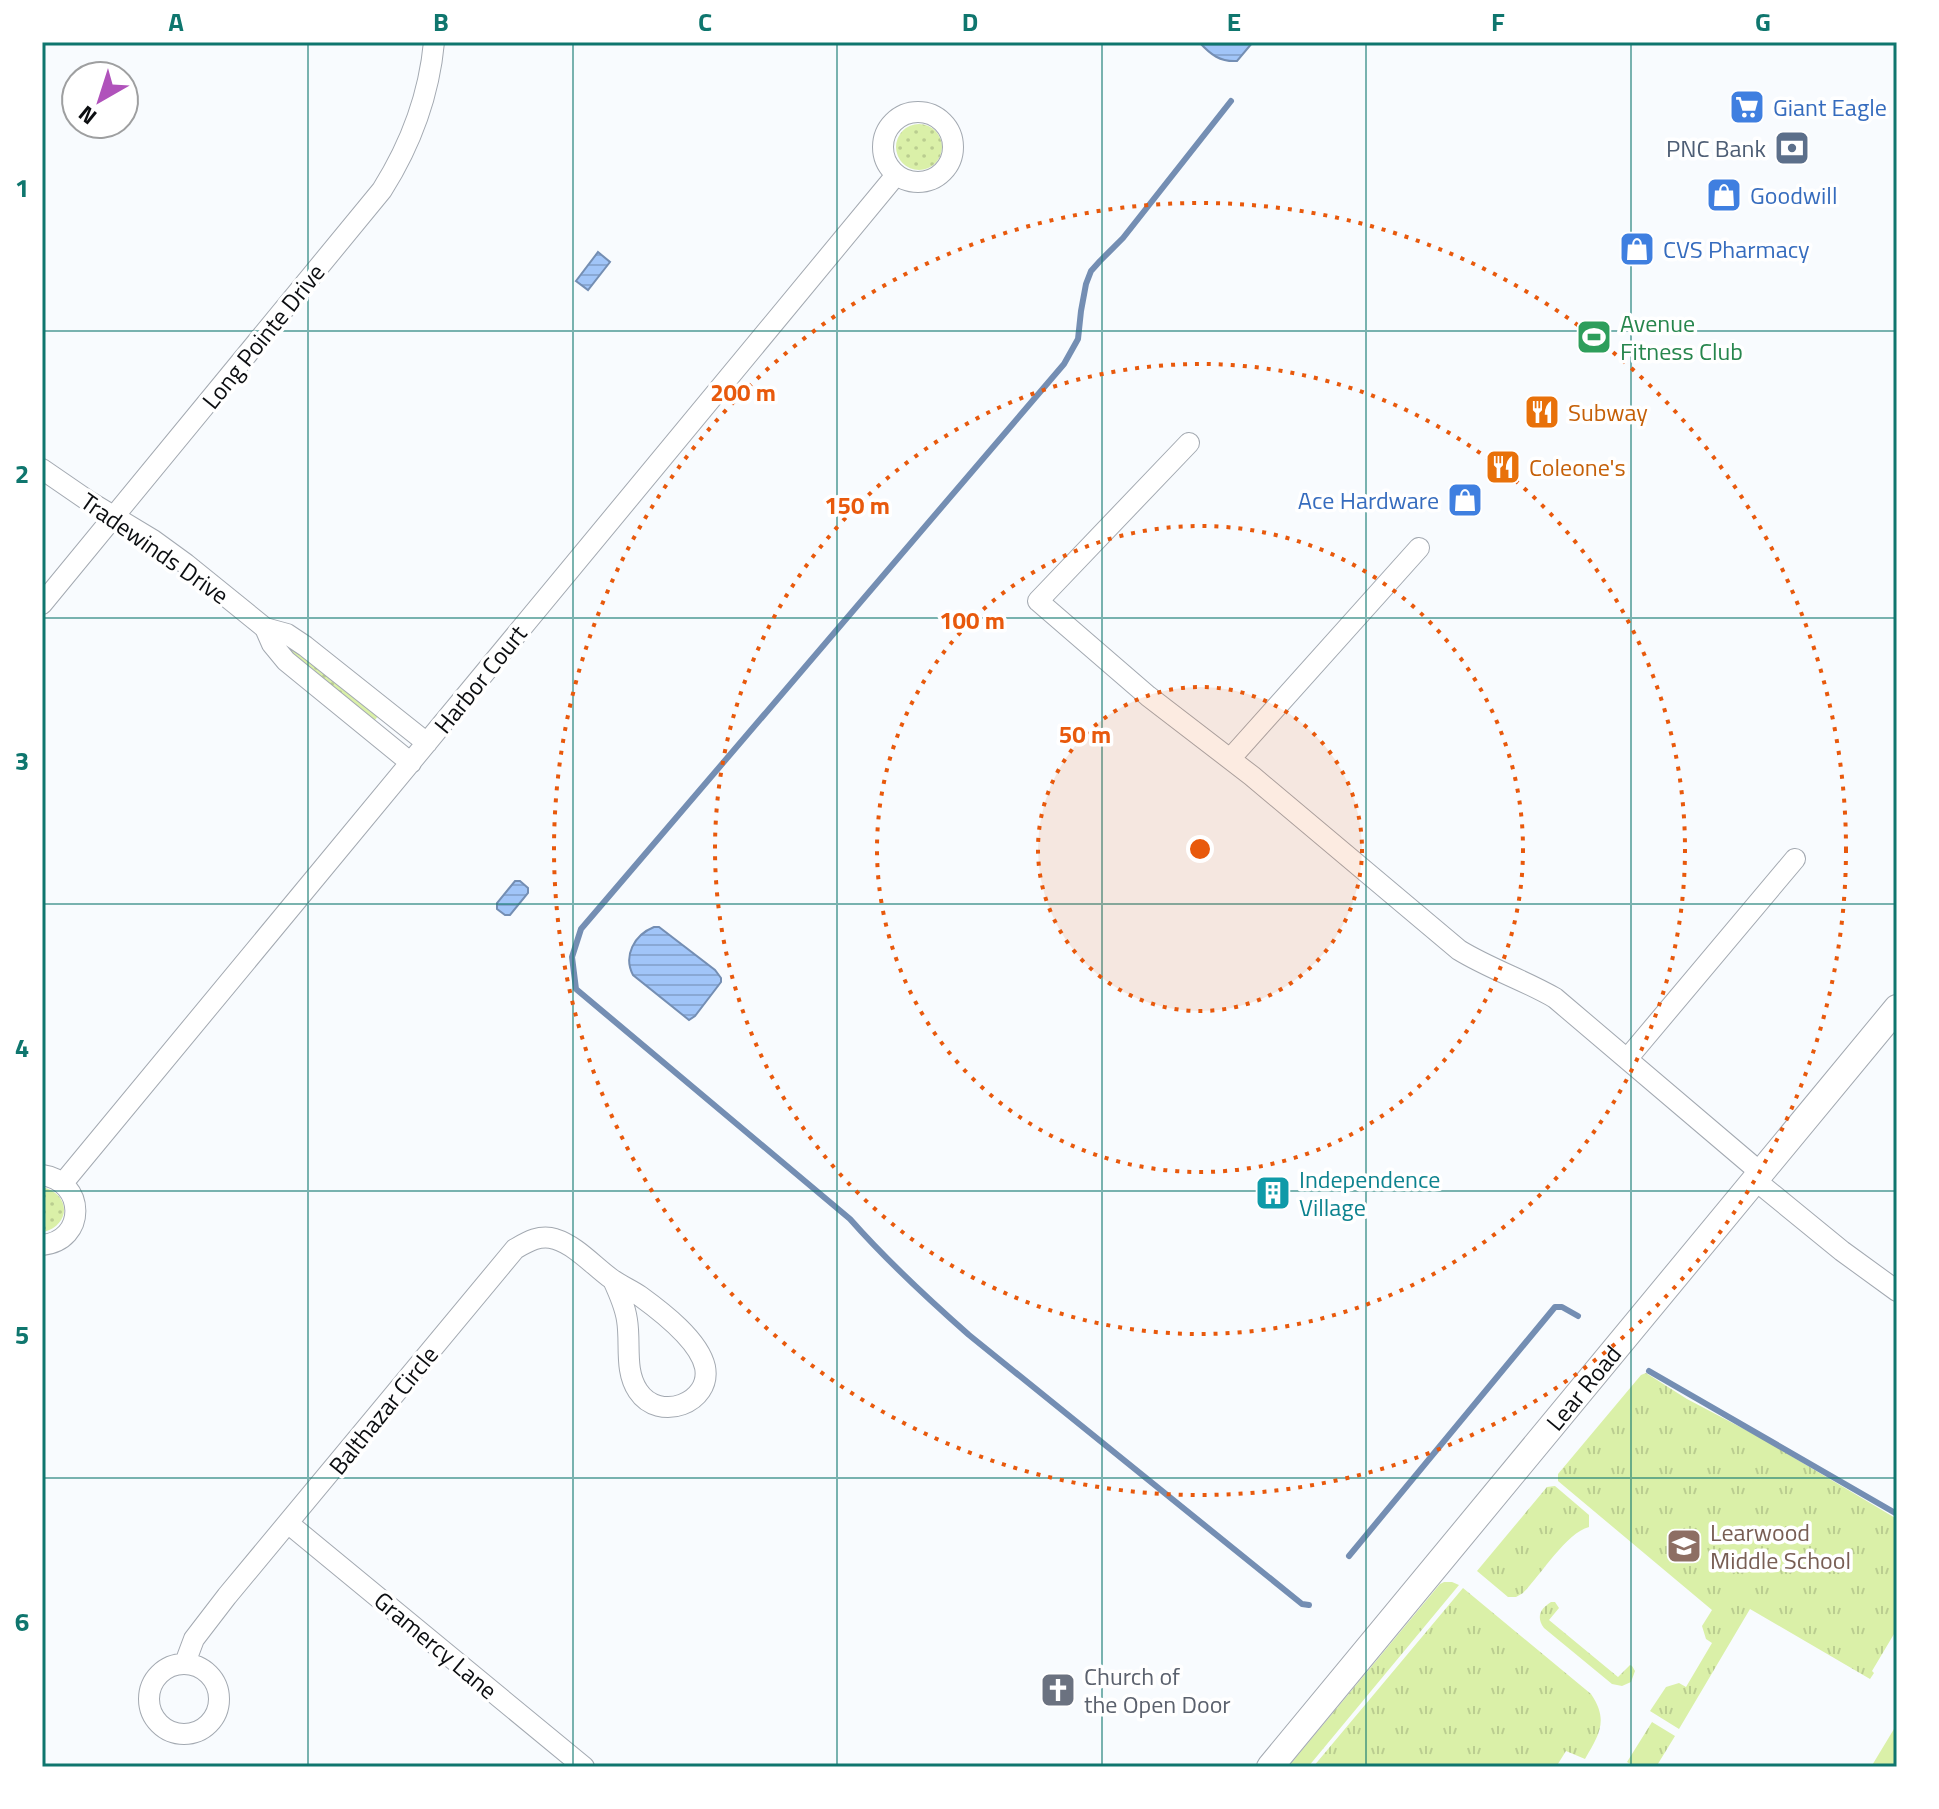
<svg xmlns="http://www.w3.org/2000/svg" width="1939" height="1809" font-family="'Titillium Web',sans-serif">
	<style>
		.grass { fill: url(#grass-tufts) }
		.park { fill: url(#park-dots) }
		.water { fill: url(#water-rules); stroke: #748eb3; stroke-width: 2 }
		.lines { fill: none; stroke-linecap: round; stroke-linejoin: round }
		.stream { stroke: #748eb3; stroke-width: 6 }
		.minor-casing { stroke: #a3a9b1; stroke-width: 22 }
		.tertiary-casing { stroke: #a3a9b1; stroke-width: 28 }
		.minor { stroke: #fff; stroke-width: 20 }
		.tertiary { stroke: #fff; stroke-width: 26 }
		.grid { fill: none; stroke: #0f766e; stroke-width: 2; stroke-opacity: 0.55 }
		.ring { fill: none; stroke: #e8590c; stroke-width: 4; stroke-dasharray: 4 8 }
		.labels { text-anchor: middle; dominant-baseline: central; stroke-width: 7; stroke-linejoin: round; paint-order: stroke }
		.shop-label { font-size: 24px; fill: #366cbe; stroke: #fff; text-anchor: start }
		.service-label { font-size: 24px; fill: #4e5e75; stroke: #fff; text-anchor: end }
		.leisure-label { font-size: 24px; fill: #27864d; stroke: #fff; text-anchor: start }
		.street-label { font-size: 24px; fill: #0c0e11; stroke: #fff }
		.food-label { font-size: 24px; fill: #c56008; stroke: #fff; text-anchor: start }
		.culture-label { font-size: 24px; fill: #0d838f; stroke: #fff; text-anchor: start }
		.education-label { font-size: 24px; fill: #785e54; stroke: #fff; text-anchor: start }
		.worship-label { font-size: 24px; fill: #5b616d; stroke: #fff; text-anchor: start }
		.centre { fill: #e8590c; stroke: #fff; stroke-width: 4 }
		.ring-label { font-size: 24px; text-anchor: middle; font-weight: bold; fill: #e8590c; stroke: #fff; stroke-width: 7; stroke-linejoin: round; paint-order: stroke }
		.neatline { fill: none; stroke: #0f766e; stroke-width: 3 }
		.grid-label { font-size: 26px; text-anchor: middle; font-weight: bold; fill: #0f766e }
	</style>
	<defs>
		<pattern id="grass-tufts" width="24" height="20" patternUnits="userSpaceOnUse" patternTransform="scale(2)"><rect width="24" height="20" fill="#daf0a8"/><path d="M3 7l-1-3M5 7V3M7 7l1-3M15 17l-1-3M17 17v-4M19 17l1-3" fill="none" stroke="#bacd90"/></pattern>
		<pattern id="park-dots" width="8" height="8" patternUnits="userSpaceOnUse" patternTransform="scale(2)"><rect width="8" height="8" fill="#daf0a8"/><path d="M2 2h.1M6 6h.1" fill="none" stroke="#bacd90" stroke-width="1.8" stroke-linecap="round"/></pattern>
		<pattern id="water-rules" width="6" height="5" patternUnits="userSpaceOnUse" patternTransform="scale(2)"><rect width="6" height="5" fill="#a1c5f8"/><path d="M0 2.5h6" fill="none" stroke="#89a8d4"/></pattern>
	</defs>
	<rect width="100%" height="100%" fill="#f8fbfe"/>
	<!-- grass -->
	<path class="grass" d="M1646,1373L1687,1399L1761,1438L1897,1519V1629L1872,1671L1874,1673L1870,1679L1750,1609L1679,1729L1650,1711L1666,1687L1679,1683L1686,1687L1712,1643L1706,1639L1702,1626L1712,1610L1558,1481V1474L1641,1375Z
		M1555,1486L1589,1515V1527C1566,1533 1541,1575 1523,1593L1516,1597H1508L1477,1571L1547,1487Z
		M1444,1582H1452L1459,1585L1308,1767H1288L1440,1584Z
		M1463,1588L1591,1694C1609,1720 1599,1735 1585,1759L1566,1751L1556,1767H1313Z
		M1551,1602H1555L1559,1608L1549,1620L1618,1677L1630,1665L1632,1666L1635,1671L1631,1682L1622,1686L1612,1684L1544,1628C1536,1617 1540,1609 1551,1602Z
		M1652,1722L1675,1736L1656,1767L1646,1764L1643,1767H1635L1627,1762Z
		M1897,1724V1767H1871Z"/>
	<!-- park -->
	<path class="park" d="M896 147a23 23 0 1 1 46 0a23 23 0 1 1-46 0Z
		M284,641L378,716L372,724L288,654Z
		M42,1187C70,1193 72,1224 44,1232H42Z"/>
	<!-- water -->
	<path class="water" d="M1199,42H1253L1237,61C1220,62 1211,55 1199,42Z
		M598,252L610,262L588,290L576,281Z
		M515,881H520L528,888V893L510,915H505L497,909V903Z
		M654,927H659L715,970L721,978V982L695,1016L689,1020L633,975C623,956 634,935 654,927Z"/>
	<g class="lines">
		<!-- stream -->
		<path class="stream" d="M1231,101L1123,238L1100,261L1091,271L1086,284L1081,311L1078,339L1064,364L581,929L572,957L576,989L850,1219C887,1261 927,1298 969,1335L1302,1604L1309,1605
			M1649,1371L1897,1514
			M1349,1556L1555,1307H1562L1578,1316"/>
		<defs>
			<path id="minor" d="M883 147a35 35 0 1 1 70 0a35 35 0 1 1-70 0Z
				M1189,443L1038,601L1148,696L1252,776L1459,950C1490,969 1524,980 1555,998L1761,1173
				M42,469L90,502L153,540L186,564L265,628L287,634L305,646L427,743
				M42,604L382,190C411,144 429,96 434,42
				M265,628L272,644L286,661L411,763
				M1230,759L1419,548
				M1627,1059L1795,859
				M42,1175C86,1181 87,1241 42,1245
				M1755,1180L1842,1251L1897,1291
				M63,1183L896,175
				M289,1524L584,1767
				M185,1663L194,1639L227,1596L515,1249C527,1242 540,1234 555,1239C575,1245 593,1265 609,1277C619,1285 630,1289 640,1296C662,1312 699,1340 705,1367C712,1403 659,1423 638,1391C624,1370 631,1344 627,1320C625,1306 619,1293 613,1280
				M149 1699a35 35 0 1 1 70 0a35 35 0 1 1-70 0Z"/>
			<g id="tertiary">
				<path id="s1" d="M1270,1767L1897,1008"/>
			</g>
		</defs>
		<!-- minor casing -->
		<use href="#minor" class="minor-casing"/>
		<!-- tertiary casing -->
		<use href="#tertiary" class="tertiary-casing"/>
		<!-- minor -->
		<use href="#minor" class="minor"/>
		<!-- tertiary -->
		<use href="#tertiary" class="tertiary"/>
	</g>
	<!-- grid -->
	<path class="grid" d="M308,42V1767M573,42V1767M837,42V1767M1102,42V1767M1366,42V1767M1631,42V1767M42,331H1897M42,618H1897M42,904H1897M42,1191H1897M42,1478H1897"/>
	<!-- distance rings -->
	<circle cx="1200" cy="849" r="162" fill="#e8590c" fill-opacity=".12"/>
	<g class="ring">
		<circle cx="1200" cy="849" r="162"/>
		<circle cx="1200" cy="849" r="323"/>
		<circle cx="1200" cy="849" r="485"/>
		<circle cx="1200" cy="849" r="646"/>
	</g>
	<!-- icons -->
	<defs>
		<symbol id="supermarket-square" viewBox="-11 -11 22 22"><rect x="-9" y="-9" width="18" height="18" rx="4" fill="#3f7fe0" stroke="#fff"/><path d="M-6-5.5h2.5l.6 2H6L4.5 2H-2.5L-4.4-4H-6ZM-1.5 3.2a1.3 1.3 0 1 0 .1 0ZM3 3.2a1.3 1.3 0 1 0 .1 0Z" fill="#fff"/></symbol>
		<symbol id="bank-square" viewBox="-11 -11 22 22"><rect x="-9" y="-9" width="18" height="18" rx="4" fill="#5c6f8a" stroke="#fff"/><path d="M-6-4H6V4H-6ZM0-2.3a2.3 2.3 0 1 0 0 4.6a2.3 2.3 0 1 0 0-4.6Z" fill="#fff"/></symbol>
		<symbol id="shop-square" viewBox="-11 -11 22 22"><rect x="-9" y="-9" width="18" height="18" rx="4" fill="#3f7fe0" stroke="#fff"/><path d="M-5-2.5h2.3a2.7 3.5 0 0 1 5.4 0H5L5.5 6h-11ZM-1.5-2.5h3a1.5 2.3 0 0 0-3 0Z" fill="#fff"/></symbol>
		<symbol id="stadium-square" viewBox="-11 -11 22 22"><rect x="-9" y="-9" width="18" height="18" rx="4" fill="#2e9e5b" stroke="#fff"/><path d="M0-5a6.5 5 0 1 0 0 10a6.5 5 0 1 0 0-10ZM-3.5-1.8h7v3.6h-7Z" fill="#fff"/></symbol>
		<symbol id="restaurant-square" viewBox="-11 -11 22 22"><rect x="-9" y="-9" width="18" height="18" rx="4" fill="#e8710a" stroke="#fff"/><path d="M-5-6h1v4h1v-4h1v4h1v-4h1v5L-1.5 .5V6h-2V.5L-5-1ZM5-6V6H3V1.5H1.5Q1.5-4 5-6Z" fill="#fff"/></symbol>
		<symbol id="building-square" viewBox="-11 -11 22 22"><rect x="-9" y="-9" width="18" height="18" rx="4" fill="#0f9aa8" stroke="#fff"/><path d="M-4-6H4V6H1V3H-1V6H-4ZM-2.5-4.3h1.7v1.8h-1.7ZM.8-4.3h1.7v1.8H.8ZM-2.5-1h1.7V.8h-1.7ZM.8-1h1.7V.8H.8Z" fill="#fff"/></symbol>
		<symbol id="school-square" viewBox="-11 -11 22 22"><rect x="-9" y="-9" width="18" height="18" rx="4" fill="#8d6e63" stroke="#fff"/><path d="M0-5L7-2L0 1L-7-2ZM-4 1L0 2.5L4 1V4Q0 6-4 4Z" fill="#fff"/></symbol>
		<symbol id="church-square" viewBox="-11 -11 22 22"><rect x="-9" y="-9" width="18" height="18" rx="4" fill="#6b7280" stroke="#fff"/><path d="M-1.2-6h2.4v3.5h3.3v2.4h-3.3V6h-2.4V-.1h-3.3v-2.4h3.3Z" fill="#fff"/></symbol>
	</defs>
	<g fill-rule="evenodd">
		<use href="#supermarket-square" x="1727" y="87" width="40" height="40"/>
		<use href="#bank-square" x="1772" y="128" width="40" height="40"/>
		<use href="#shop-square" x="1704" y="175" width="40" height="40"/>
		<use href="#shop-square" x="1617" y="229" width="40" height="40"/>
		<use href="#stadium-square" x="1574" y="317" width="40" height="40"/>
		<use href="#restaurant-square" x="1522" y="392" width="40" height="40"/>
		<use href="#restaurant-square" x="1483" y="447" width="40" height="40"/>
		<use href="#shop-square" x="1445" y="480" width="40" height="40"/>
		<use href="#building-square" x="1253" y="1173" width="40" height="40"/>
		<use href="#school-square" x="1664" y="1526" width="40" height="40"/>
		<use href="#church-square" x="1038" y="1670" width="40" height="40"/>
	</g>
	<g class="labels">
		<!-- shop labels -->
		<g class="shop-label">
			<text x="1773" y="107">Giant Eagle</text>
			<text x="1750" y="195">Goodwill</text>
			<text x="1663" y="249">CVS Pharmacy</text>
			<text x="1439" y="500" text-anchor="end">Ace Hardware</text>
		</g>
		<!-- service labels -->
		<g class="service-label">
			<text x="1766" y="148">PNC Bank</text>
		</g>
		<!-- leisure labels -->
		<g class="leisure-label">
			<text x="1620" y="323">Avenue<tspan x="1620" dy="28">Fitness Club</tspan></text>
		</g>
		<!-- street labels -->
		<g class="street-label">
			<text transform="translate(263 336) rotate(-51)">Long Pointe Drive</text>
			<text transform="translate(155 548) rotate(35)">Tradewinds Drive</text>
			<text transform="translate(480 679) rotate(-51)">Harbor Court</text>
			<text stroke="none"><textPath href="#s1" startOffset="492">Lear Road</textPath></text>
			<text transform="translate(383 1410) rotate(-51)">Balthazar Circle</text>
			<text transform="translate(436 1645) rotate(40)">Gramercy Lane</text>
		</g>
		<!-- food labels -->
		<g class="food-label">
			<text x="1568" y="412">Subway</text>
			<text x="1529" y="467">Coleone's</text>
		</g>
		<!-- culture labels -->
		<g class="culture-label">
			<text x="1299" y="1179">Independence<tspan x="1299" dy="28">Village</tspan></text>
		</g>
		<!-- education labels -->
		<g class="education-label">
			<text x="1710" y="1532">Learwood<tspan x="1710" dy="28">Middle School</tspan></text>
		</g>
		<!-- worship labels -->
		<g class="worship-label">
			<text x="1084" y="1676">Church of<tspan x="1084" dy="28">the Open Door</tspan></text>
		</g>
	</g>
	<circle cx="1200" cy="849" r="12" class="centre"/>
	<g class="ring-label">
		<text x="743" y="401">200 m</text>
		<text x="857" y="514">150 m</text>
		<text x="972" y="629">100 m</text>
		<text x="1085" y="743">50 m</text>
	</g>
	<!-- border -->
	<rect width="1939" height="1809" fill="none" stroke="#ffffff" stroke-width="88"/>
	<!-- north arrow -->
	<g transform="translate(100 100) rotate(219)"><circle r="38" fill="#ffffff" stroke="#9e9fa0" stroke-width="2"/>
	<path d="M0-6L14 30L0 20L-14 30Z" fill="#b052bb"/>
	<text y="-12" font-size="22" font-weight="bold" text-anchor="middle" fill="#0c0e11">N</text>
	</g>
	<rect x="44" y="44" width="1851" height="1721" class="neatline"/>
	<g class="grid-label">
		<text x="176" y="31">A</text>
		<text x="441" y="31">B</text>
		<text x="705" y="31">C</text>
		<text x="970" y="31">D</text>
		<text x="1234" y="31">E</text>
		<text x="1498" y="31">F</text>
		<text x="1763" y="31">G</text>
		<text x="22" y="197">1</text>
		<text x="22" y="483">2</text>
		<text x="22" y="770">3</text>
		<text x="22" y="1057">4</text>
		<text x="22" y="1344">5</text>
		<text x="22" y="1631">6</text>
	</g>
</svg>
